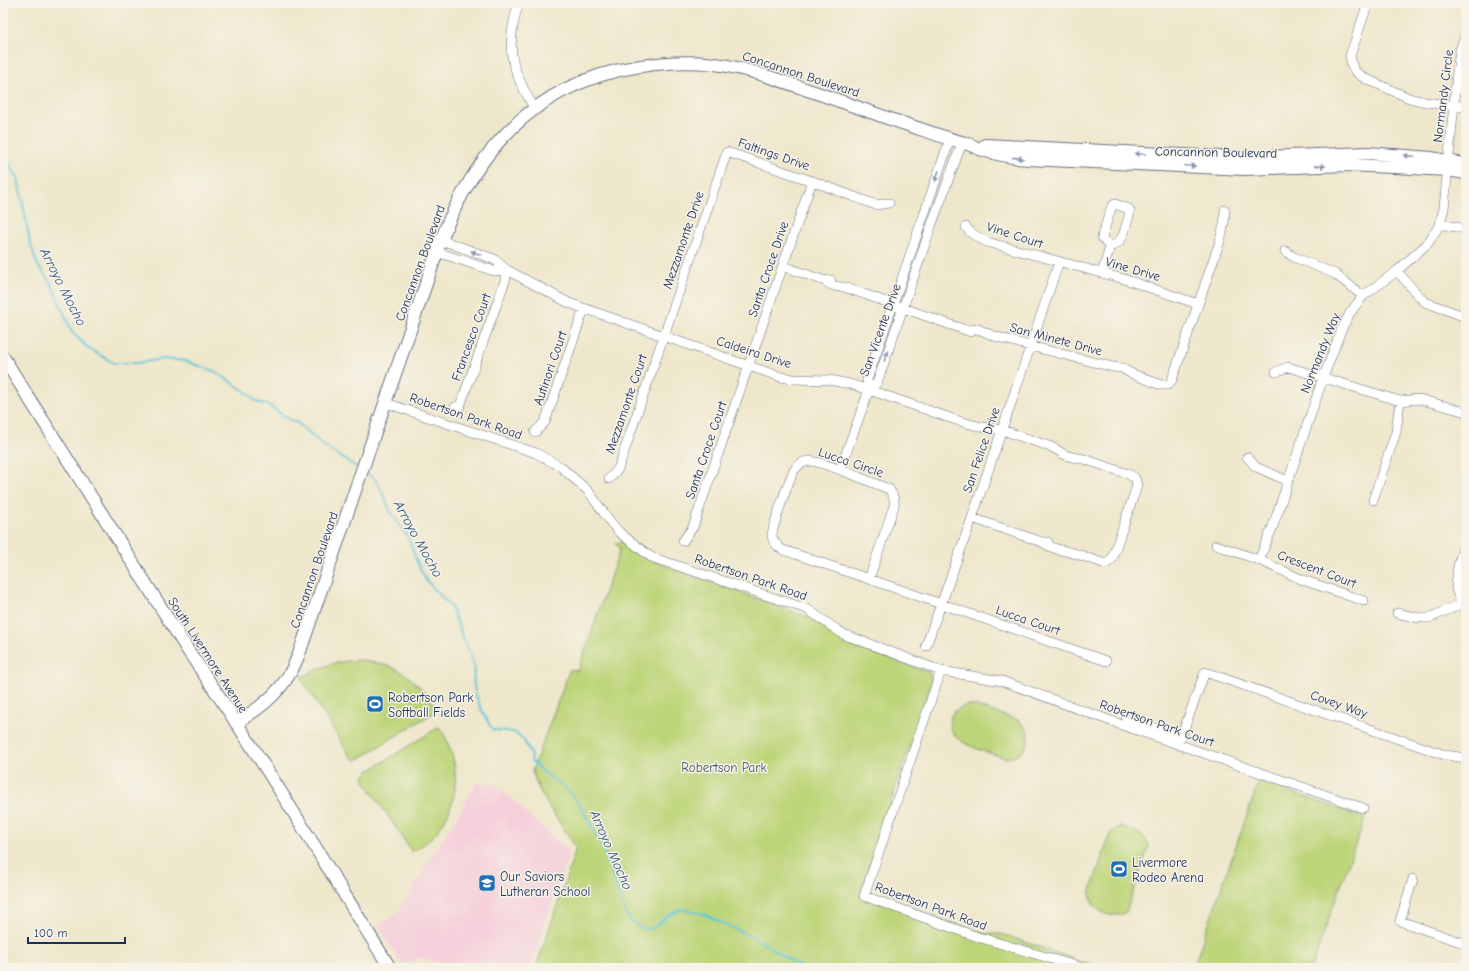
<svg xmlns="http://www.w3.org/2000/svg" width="1469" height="971" font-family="'Comic Neue',sans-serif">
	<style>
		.built { fill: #f5cfda }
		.green { fill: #bdd579; stroke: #6c826c }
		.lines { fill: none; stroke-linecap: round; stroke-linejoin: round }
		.stream { stroke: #5dc4da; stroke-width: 2 }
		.minor-casing { stroke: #656f84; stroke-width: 10 }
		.major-casing { stroke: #656f84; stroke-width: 14 }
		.minor { stroke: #fff; stroke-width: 9 }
		.major { stroke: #fff; stroke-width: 12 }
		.oneway { fill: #8d97ae }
		.labels { text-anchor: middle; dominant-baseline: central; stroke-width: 3; stroke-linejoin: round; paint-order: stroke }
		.street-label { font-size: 13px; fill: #1b2f5e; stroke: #f7f3e8 }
		.poi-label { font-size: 13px; fill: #1b2f5e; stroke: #f7f3e8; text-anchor: start }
		.park-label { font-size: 13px; fill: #445865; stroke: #f7f3e8 }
		.water-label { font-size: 14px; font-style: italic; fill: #2c547d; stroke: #f7f3e8 }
	</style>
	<rect width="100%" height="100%" fill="#f7f3e8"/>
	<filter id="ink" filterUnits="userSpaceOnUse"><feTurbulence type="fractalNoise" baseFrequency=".025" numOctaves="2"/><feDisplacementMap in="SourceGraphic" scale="8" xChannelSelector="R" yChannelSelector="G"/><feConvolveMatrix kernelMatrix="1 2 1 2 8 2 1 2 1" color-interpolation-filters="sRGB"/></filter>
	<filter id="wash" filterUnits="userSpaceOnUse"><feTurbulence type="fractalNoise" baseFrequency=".012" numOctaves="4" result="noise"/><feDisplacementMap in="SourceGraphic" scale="16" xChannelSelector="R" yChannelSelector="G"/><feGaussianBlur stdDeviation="0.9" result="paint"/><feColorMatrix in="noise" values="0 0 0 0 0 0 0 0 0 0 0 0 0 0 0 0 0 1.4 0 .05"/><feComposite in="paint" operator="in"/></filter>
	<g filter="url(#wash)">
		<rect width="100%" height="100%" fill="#eee7cb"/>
		<!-- built -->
		<path class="built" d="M477,783L495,784L569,852L530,968H453L421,957L403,966L377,926L396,915L450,828Z"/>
		<!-- green -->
		<path class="green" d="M622,542L650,560L811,618L847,644L929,672L932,680L861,891L985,934H1002L1100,968H552L537,964L565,883L576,848C561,823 540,799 532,771L570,669L578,671L620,549L615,543Z
			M361,660C371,662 380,664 389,666C410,673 426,693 438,710L360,758L356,760L350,756L301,678L317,669L337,662Z
			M968,705L976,706L1018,720C1037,733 1028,758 1005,758C987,751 947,745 950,720C951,711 959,708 968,705Z
			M439,727C442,732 446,737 448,743C462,776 456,815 430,839C425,844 418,848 412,852L366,783L364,778L367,772Z
			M1259,781L1365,818L1311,968H1193Z
			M1121,827C1134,831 1144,832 1149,846L1126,912C1111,921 1091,911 1090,893L1110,833L1117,828Z"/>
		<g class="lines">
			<!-- stream -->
			<path class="stream" d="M3,144L4,156L18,178L30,242L37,264L51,283L72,332L89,349L114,363H137L163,359L185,361L214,371L245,391L256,401L270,406L283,416L299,424L325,447L358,468
				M366,473L373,477L380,487L391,513L408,537L417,562L426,580L451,607L475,668C469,689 482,713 493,730L514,732L523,739L530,752L532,762L542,771L568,790L579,804L602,846L625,912L630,920L639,927L645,929L654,928L666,917L682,909L703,914L755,938L802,968"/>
		</g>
	</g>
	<g filter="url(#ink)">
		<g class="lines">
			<defs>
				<path id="minor" d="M519,3C504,47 511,70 535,109
					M1368,3L1350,56L1352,66L1355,71L1364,78L1409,98L1425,102L1466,107
					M1115,204L1129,209L1130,212L1124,233L1119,242L1110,247L1102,238L1103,233L1112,206Z
					M1440,224L1466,229
					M966,227L971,233L987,242L1124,279L1198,304
					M441,240L494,259L507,270L569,303L749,366L781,377L793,379L829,380L850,384L878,393L956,420L981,427L1002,430L1054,448L1065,455L1072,457L1084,459L1128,474L1135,478L1137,486L1112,559L1106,564L1103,563C1092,560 1080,554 1069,552C1057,549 1053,549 1042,542
					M1285,251L1294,257L1335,274L1363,296
					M437,252L494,271L507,270
					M783,266L825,281L831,280
					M1397,271L1416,293L1425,302L1466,317
					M1102,273L1110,247
					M825,281C831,286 836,287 844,287L971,332
					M966,330L978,329L994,336L1030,346L1113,367L1122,368L1130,373L1161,385H1168L1172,380L1220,241L1224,223L1225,210
					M1276,372L1288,367L1400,401L1419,399L1466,412
					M869,390L867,380L950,139
					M386,403L536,453L561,467L588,491L612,524L620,533L651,557L807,609L843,634L941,671L1002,681L1122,725L1363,808
					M455,407L460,406L505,281L507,270
					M535,432L545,422L584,309
					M1247,457L1256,467L1288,481
					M840,470L869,390L877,383L933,221L962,143
					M609,479L618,469L727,152L812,181L876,205L889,203
					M1373,500L1396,432L1400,401
					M972,518L1042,542H1048
					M683,541L693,527L812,181
					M1216,545L1259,560L1303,580L1364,601
					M1259,560L1273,526L1323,378L1342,328L1350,313L1363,296L1397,271L1428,243L1440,224L1444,208L1457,72L1460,50L1466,34
					M869,579L783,550C778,547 773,543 772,536C772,528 790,476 795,469C798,465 803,462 808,461C822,460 872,483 889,489C893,495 895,499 894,506L869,579L1106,661
					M1461,603L1456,589L1458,565L1466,540
					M1397,613L1419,618H1429L1466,602
					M926,646L972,518L1059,262
					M941,671L864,896L978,937L1083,968
					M1126,718L1181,737L1205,672L1445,755L1466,758
					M1413,879L1400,921L1466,944"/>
				<path id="major" d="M985,145L1241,158L1368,153L1431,158L1463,164
					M3,357L189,652C260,755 324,862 390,968
					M236,723C257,710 278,695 290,673C294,667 296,660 299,654L441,240C477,147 539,81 641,66C673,61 705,60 737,68C760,73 783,81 805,89C838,100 870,112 902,123C924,130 945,138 968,144C987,153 1006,157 1028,159L1245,169L1346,165L1394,167L1447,170L1466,173"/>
			</defs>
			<!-- minor casing -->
			<use href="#minor" class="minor-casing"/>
			<!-- major casing -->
			<use href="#major" class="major-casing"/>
			<!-- minor -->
			<use href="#minor" class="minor"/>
			<!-- major -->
			<use href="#major" class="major"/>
		</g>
		<!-- one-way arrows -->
		<defs><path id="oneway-solid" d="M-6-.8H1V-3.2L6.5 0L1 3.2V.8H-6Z"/></defs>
		<g class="oneway">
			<use href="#oneway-solid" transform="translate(1140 154) rotate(-177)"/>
			<use href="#oneway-solid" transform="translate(1409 156) rotate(-176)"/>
			<use href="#oneway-solid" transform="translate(1018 158) rotate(6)"/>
			<use href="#oneway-solid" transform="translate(1190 166) rotate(3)"/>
			<use href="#oneway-solid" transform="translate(1320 166) rotate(-1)"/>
			<use href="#oneway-solid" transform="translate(937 176) rotate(109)"/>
			<use href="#oneway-solid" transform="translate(476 253) rotate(-160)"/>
			<use href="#oneway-solid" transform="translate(886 356) rotate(-71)"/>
		</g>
	</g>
	<!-- icons -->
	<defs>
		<symbol id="stadium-square" viewBox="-11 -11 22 22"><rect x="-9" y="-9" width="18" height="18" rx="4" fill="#1f6fb2" stroke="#f7f3e8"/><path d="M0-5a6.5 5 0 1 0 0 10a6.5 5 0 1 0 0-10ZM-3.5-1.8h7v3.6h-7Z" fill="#fff"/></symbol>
		<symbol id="school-square" viewBox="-11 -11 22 22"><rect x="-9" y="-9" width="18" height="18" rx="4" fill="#1f6fb2" stroke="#f7f3e8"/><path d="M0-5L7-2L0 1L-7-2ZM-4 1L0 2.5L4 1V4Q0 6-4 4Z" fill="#fff"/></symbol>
	</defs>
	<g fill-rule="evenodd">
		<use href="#stadium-square" x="365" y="694" width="20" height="20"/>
		<use href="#stadium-square" x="1109" y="859" width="20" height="20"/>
		<use href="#school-square" x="477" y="873" width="20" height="20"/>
	</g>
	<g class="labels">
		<!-- street labels -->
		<g class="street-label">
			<text transform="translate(801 74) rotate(18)">Concannon Boulevard</text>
			<text transform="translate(1443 96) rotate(-83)">Normandy Circle</text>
			<text transform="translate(1216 152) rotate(1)">Concannon Boulevard</text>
			<text transform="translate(774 154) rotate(19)">Faltings Drive</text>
			<text transform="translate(1015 235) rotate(18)">Vine Court</text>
			<text transform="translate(683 240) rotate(-71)">Mezzamonte Drive</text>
			<text transform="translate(420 263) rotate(-70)">Concannon Boulevard</text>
			<text transform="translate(768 269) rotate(-71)">Santa Croce Drive</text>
			<text transform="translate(1133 269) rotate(16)">Vine Drive</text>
			<text transform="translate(880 330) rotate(-70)">San Vicente Drive</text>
			<text transform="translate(471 337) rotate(-70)">Francesco Court</text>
			<text transform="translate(1056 339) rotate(15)">San Minete Drive</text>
			<text transform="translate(754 352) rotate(18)">Caldeira Drive</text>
			<text transform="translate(1320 353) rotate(-68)">Normandy Way</text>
			<text transform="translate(550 368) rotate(-71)">Autinori Court</text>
			<text transform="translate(626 404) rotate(-71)">Mezzamonte Court</text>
			<text transform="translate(466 416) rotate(19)">Robertson Park Road</text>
			<text transform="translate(706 450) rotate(-71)">Santa Croce Court</text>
			<text transform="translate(981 450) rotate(-71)">San Felice Drive</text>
			<text transform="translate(851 462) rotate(19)">Lucca Circle</text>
			<text transform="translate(1317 569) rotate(21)">Crescent Court</text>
			<text transform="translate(314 570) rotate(-71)">Concannon Boulevard</text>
			<text transform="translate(751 577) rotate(19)">Robertson Park Road</text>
			<text transform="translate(1028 620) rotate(19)">Lucca Court</text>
			<text transform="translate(208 655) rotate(57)">South Livermore Avenue</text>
			<text transform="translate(1339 704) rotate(19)">Covey Way</text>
			<text transform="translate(1157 723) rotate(19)">Robertson Park Court</text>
			<text transform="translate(931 906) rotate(20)">Robertson Park Road</text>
		</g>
		<!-- poi labels -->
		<g class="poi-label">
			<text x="388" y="697">Robertson Park<tspan x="388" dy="15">Softball Fields</tspan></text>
			<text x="1132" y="862">Livermore<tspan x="1132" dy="15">Rodeo Arena</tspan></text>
			<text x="500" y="876">Our Saviors<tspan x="500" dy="15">Lutheran School</tspan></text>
		</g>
		<!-- park labels -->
		<g class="park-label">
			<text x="724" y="767">Robertson Park</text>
		</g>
		<!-- water labels -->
		<g class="water-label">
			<text transform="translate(63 287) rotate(63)">Arroyo Mocho</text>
			<text transform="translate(418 539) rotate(61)">Arroyo Mocho</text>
			<text transform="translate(611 850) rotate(66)">Arroyo Mocho</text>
		</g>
	</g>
	<!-- margin -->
	<rect width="1469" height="971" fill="none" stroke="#f7f3e8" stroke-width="16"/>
	<!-- scale -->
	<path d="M28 937v6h97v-6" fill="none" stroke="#1b2f5e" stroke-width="2"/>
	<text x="34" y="937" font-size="12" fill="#1b2f5e" stroke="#f7f3e8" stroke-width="3" paint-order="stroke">100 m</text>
</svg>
